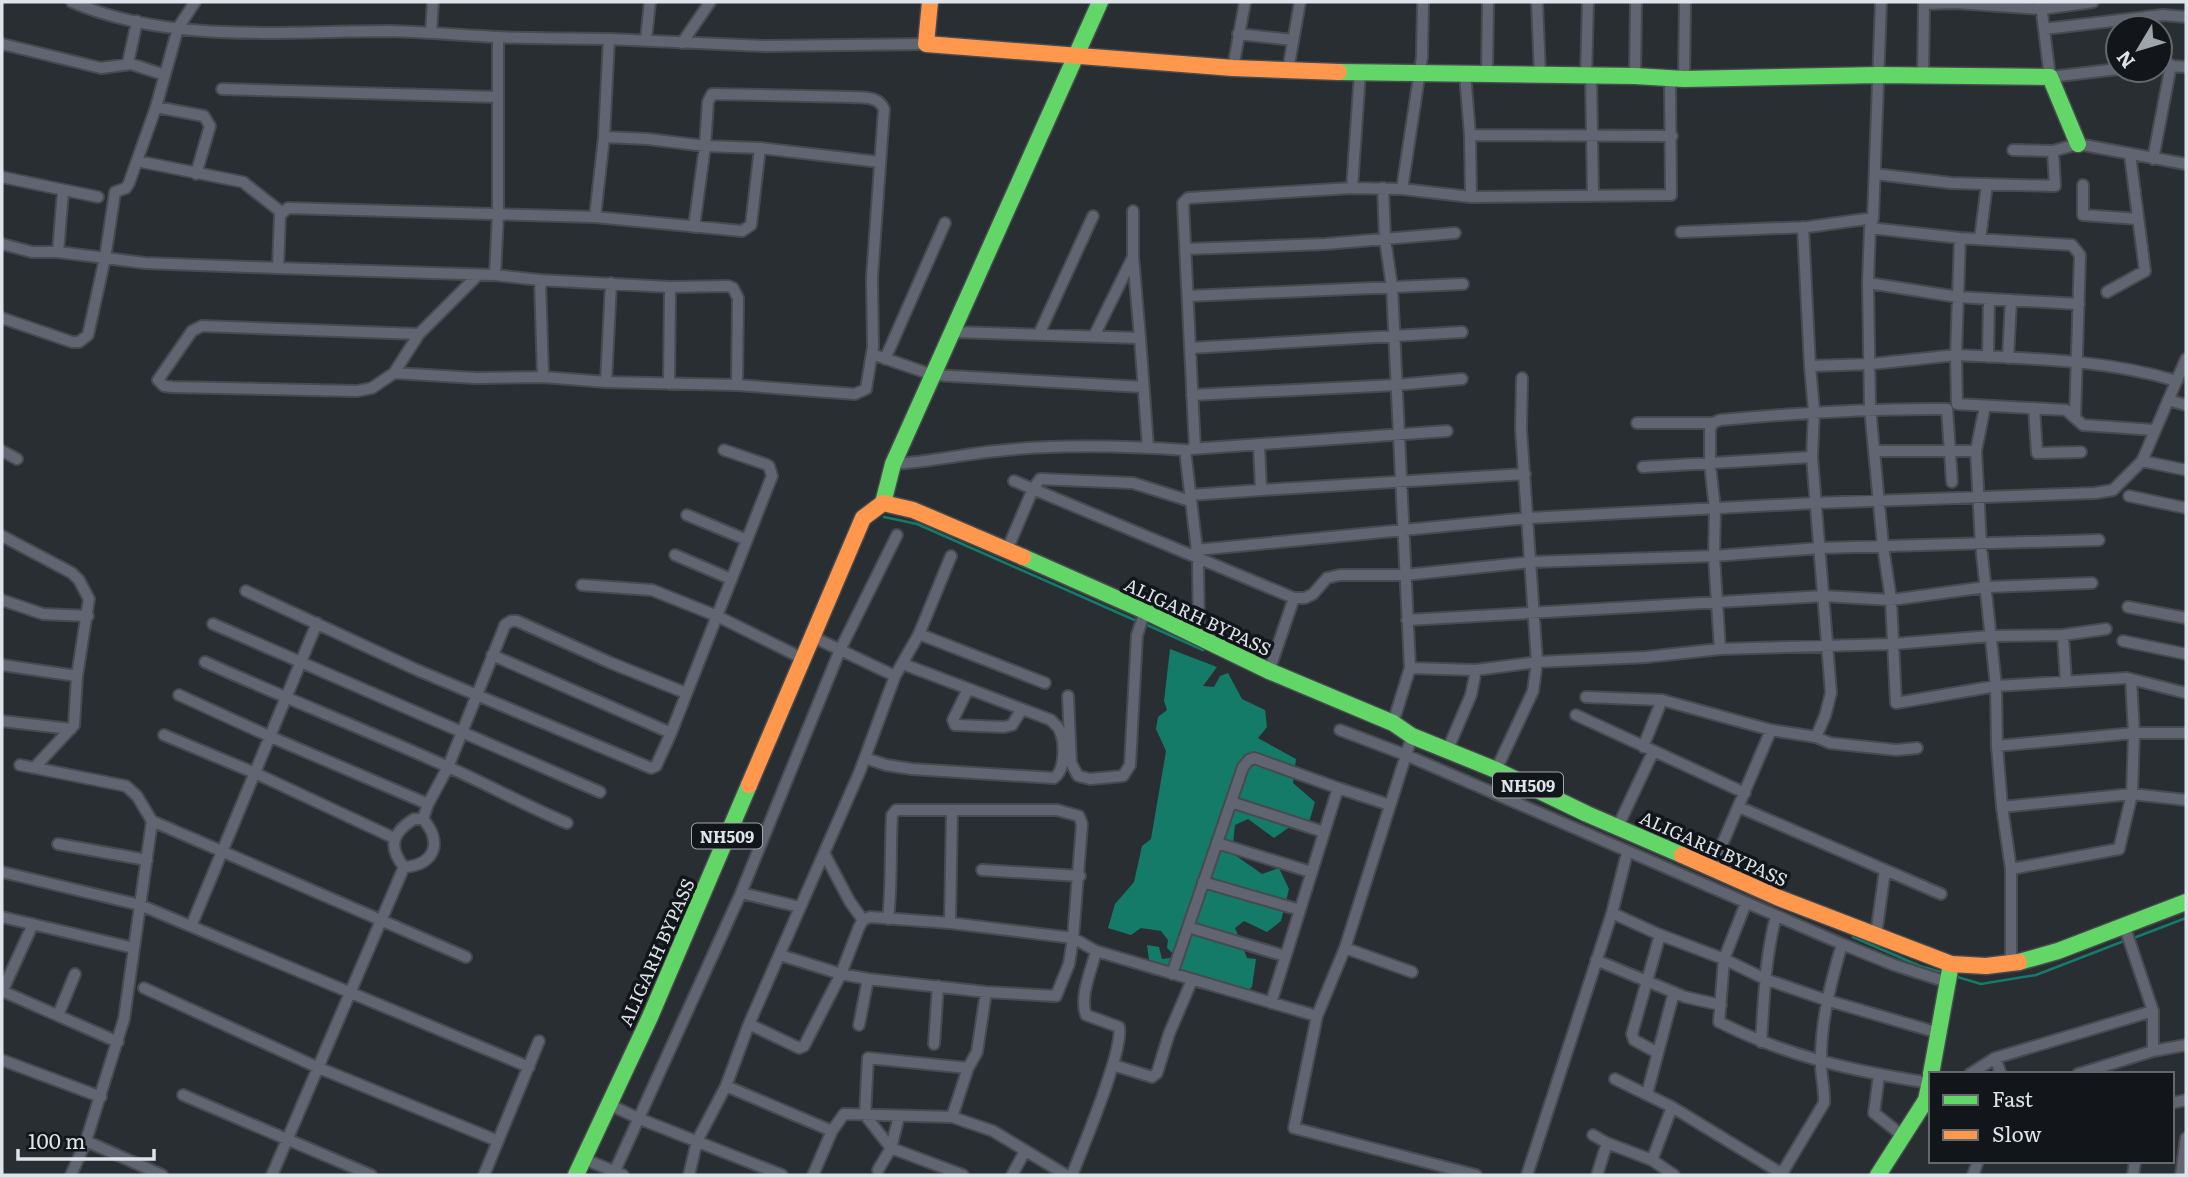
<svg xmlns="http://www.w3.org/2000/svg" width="2188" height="1177" font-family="Literata,serif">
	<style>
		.water { fill: #147b68 }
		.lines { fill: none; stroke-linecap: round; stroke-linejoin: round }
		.stream { stroke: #147b68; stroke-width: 2.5 }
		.street-casing { stroke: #474b4f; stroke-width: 14 }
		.fast-casing { stroke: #474b4f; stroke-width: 19 }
		.slow-casing { stroke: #474b4f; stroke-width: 19 }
		.street { stroke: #616572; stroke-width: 10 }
		.fast { stroke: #63d668; stroke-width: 16 }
		.slow { stroke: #ff974d; stroke-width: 16 }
		.labels { text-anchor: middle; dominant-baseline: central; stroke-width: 7; stroke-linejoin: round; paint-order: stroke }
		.shield { fill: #12161a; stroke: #a0a6ac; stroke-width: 2 }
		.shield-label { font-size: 16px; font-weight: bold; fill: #dde4ea }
		.street-label { font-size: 18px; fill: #dde4ea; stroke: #12161a }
	</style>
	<rect width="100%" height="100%" fill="#292e33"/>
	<!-- water -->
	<path class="water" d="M1170,649L1217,667L1203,686L1214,687L1220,676L1228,673L1242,699L1265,710L1267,727L1258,738L1296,759L1293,783L1315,802L1308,826L1288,828L1274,838L1248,819L1235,825L1232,853L1262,874L1279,868L1289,889L1281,921L1267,932L1244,921L1235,928L1247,958L1256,959L1252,987L1243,994L1199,989L1176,978L1151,975L1147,945L1159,947L1162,959L1177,957L1167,948L1168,940L1161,931L1141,928L1131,935L1108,928L1115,904L1134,882L1142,846L1151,839L1166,751L1156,729L1158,717L1167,710L1164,701Z"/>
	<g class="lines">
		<!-- stream -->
		<path class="stream" d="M884,517L917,524L1139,622
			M1145,624L1203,650
			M1853,937L1920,966L1944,973
			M2131,939L2186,918
			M1954,976L1981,984L2036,975L2124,941"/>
		<defs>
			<path id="street" d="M72,2C170,44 285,31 389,31C425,32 460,35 496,37C533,39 571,38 609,39
				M1537,2L1540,76
				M1881,2L1873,218L1870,228L1868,283L1870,408L1883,546L1891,600L1896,703L1996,686L2127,678L2186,693
				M2041,5L2050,77L2118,69
				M2044,29L2163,15L2186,17
				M431,32L433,2
				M1238,34L1293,40
				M646,39L650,2
				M682,43L710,2
				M2,44L101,68L131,64L165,75
				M128,63L137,21
				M2160,65L2186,67
				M1233,68L1245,2
				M1288,70L1300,2
				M1465,74L1470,135L1672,136
				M1487,75L1488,2
				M1635,76L1636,2
				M1923,76L1924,4L1956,3L2042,9L2093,2
				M1586,77L1588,2
				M1591,77L1593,195
				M1684,79L1685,2
				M222,89L497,97
				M156,107L204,116L210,126L196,174
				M1470,135L1471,197
				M604,137L648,139L705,146L760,148L880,162
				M760,148L751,225L742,231L595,217L604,137L609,39L765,46L926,44
				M2053,151L2078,144L2186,164
				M2153,159L2171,65
				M137,161L243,182L281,212
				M1875,174L1951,183L2055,186L2053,151L2013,150
				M2,177L98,197
				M2083,185V215L2138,219
				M1352,188L1402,189L1471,197L1671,195L1670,78
				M1383,188L1385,239L1392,287L1410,668L1393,723
				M1402,189L1422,57L1423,2
				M595,217L288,208L280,215L278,268L495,275L540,280L670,287L728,286L733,288L738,298L737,385
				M1803,227L1810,366L1871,364L1956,355L1957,404L2066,410L2083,425L2155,430
				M1870,228L1960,238L2072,245L2080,255L2075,418
				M1681,232L1808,227L1873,218
				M1960,238L1956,355C2032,359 2103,359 2177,381
				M1980,239L1987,184
				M2,244L32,252H58L145,263L278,268
				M1185,249L1325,244L1455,233
				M58,252L63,191
				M478,275L419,334L394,373L476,378L543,377L606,382L737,385L855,394L866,389L873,347L872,278L884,109C878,96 865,98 852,97L712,94L708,102L705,146L694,227
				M495,275L498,214V37
				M540,280L543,377
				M1868,283L1958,297L2079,304
				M2107,292L2145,271L2130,155
				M1188,296L1463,284
				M2,318L72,342H79L88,335L105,258L115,192L126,188L129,183L156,107L178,28L195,2
				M954,332L1140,338L1133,256V211
				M1039,334L1093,216
				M1094,336L1133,257
				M1140,338L1148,447
				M1190,348L1462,332
				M872,354L933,375L1143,387
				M1988,357L1989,299
				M2008,358L2011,300
				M885,359L945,223
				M1810,366L1814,411L1812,457L1831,693L1825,716L1816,737
				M394,373L372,388L357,391L172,387L164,386L158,380L192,331L202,326L419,334
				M606,382L611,283
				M669,384L670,287
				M1192,395L1396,385L1462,379
				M2168,400L2186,405
				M1985,406L1976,451L1981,545L1996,686L1997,746L2002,807L2011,869V964
				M2034,408L2037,453L2081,452
				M1637,423H1713
				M1191,449L1447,431
				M1195,449L1183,203L1188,198L1352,188L1360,73
				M2,451L17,459
				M1875,451H1976
				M2142,461L2186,470
				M893,464C932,462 968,453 1006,450C1065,444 1126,446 1185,450L1198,559L1199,639
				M1643,467L1812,457
				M1014,481L1294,598H1305L1313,594L1327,578L1340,575H1405L1531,562L1714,556L1820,548L2099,540
				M1261,490L1525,474
				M1190,495L1261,490L1259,445
				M2129,496L2186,508
				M687,515L747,540
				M2,536L72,573L79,580L89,599L77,676L74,725L34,768
				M1007,550L1033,489L1040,479L1133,483L1190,501
				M1196,550L1529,518L1815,503L2095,493L2113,490L2142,461L2186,359
				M675,555L731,579
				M582,585L652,590L717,616L804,659
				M246,591L417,670L651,768L656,766L671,733L772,476L769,466L765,464L724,450
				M2,600L43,614L88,616
				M2128,607L2186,618
				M1407,620L1824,596L1891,600L1986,587L2092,583
				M213,624L600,792
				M919,634L1045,683
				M2063,635L2066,682
				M813,637L895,676
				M2123,641L2186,654
				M1720,649L1714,556L1715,509L1710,465V429L1713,423L1720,420C1796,413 1871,408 1947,409L1952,482
				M492,655L671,733
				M205,662C285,698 366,730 446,766C487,784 526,806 567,823
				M2,665L77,676
				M1410,668L1476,670L1537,662L1646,657L1720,649L1893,644L1990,636L2063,635L2106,629
				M1269,671L1294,598
				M968,689L953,720L955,725L1004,727L1012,725L1022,709
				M179,695L271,737L428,804
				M1068,696L1071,763L1078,776L1090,779L1123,776L1130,765L1137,635L1145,611
				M1586,697L1662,700L1771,730L1816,737L1830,743L1896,750L1917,748
				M1576,715L1745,793
				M2,721L71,729
				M1340,730L1406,755L1842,944L1894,965L1947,982
				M164,735L255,773L394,838
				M1412,736L1345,948L1317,1016L1294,1128L1476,1175
				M1997,746L2134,733H2186
				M1643,747L1662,700
				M1447,751L1471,695L1476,670
				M865,758L886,765L912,769L1054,778C1066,770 1065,740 1059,729C1057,725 1053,723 1051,720L903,664
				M20,765L126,786L137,796L152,821L124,1019L86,1141L71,1175
				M1496,770L1533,691L1537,662L1521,429L1522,378
				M1338,788L1390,805
				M1231,802L1324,832
				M1739,807L1941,894
				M2002,807L2132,794L2186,800
				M414,819H423C443,842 435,865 404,867C387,846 393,832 414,819Z
				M423,819L428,804L448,767L505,625L511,621H517L611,663L686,693
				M152,821L466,957
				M1618,826L1653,752
				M1217,843L1311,872
				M58,844L147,860
				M824,853L850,902L863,920
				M1712,868L1771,730
				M2011,869L2119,849L2132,794L2134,733L2131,679
				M982,870L1080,876
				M2,872L140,905L529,1067
				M1203,882L1300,910
				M741,893L800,907
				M1746,903L1724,959L1719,1022C1789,1057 1853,1071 1930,1083
				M1612,913L1658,934L1724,959L1765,979L1826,1000L1939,1033
				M2,917L134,948
				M950,923L952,810
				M192,924L317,623
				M1188,927L1285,956
				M1876,935L1885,870
				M1345,948L1412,972
				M780,955L841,974L868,979L986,992L1056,996L1069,964L1073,938L1082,824L1079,816L1057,810H896L892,815C890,849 892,885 888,919
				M1596,960L1685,997L1721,1005
				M1172,974L1243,767L1249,760L1254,758L1338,788L1271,1003
				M144,988L319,1068L498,1141
				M2,991L118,1042
				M2,992L33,924
				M58,1015L75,974
				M749,1024L799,1048L804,1046L841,974L859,927L863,920L870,917L950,923L1073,938L1096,951L1317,1016
				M859,1025L868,979
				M1761,1042C1764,1000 1765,957 1776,916
				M934,1044L938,986
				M2153,1051L2186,1045
				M1658,1053L1634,1040L1632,1034L1660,935
				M1995,1058L2001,1074
				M2,1060L101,1097
				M1113,1065L1152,1077L1157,1073L1169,1034L1192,980
				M1970,1074L1995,1058L2153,1011
				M2078,1074L2153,1051V1011L2124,925
				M1879,1075L1874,1113L1903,1136
				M1615,1079L1672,1107L1784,1175
				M726,1086L832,1131L844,1114L952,1117L968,1068L977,1052L986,992
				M1647,1094L1674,992
				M183,1095L371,1175
				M2172,1103L2186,1100
				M608,1104L640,1119L782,1175
				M952,1117L993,1131L1066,1175
				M1593,1135L1607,1143L1652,1160L1674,1175
				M86,1141L162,1175
				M584,1159L623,1175
				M1652,1160L1672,1107
				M878,1170L891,1148L899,1116
				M272,1175L404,867
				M484,1175L539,1041
				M613,1175L741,893L840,650L897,535
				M689,1175L697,1141L726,1086L749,1024L860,771L895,676L919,634L951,556
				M813,1175L832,1131
				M963,1175L891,1148L865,1115L868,1058L968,1068
				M1012,1175L1025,1151
				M1072,1175C1083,1147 1124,1050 1119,1027L1086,1015C1079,996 1092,969 1096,951
				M1527,1175L1612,913L1627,853
				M1597,1175L1607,1143
				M1781,1175L1824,1103C1825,1088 1820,1074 1821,1059C1821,1019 1831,982 1842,944
				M1973,1175L1978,1161
				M2133,1175L2135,1161
				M2181,1175L2186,1138"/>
			<path id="fast" d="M1339,72L1635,76L1684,79L1878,75L2050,77L2078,144
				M883,503L893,464L1100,2
				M1023,557L1145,611L1269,671L1393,723L1412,736L1496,770L1587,814L1682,855
				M2019,962L2058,951L2186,902
				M1931,1074L1951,964
				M576,1175L650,1017L749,785
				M1878,1175L1926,1100L1931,1077"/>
			<path id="slow" d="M930,2L926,44L1233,68L1339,72
				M749,785L863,518L883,503L913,510L1023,557
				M1682,855L1779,898L1951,964L1986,966L2019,962"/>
		</defs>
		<!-- street casing -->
		<use href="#street" class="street-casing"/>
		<!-- fast casing -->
		<use href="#fast" class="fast-casing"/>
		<!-- slow casing -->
		<use href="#slow" class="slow-casing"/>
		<!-- street -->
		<use href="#street" class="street"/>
		<!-- fast -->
		<use href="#fast" class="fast"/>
		<!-- slow -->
		<use href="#slow" class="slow"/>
	</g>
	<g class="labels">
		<!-- shield labels -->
		<g class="shield">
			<rect x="1493" y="772.5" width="70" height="25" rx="5"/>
			<rect x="692" y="823.5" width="70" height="25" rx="5"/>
		</g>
		<g class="shield-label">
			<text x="1528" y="785">NH509</text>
			<text x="727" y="836">NH509</text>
		</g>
		<!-- street labels -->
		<g class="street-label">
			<text transform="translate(1198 616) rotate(25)">ALIGARH BYPASS</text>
			<text transform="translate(1714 848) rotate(24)">ALIGARH BYPASS</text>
			<text transform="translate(656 952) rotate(-66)">ALIGARH BYPASS</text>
		</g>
	</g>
	<!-- border -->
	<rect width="2188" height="1177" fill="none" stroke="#dde4ea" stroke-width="7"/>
	<!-- legend -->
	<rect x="1929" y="1072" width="245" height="91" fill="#12161a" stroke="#63686d" stroke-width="2"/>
	<rect x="1943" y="1095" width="35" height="10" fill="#63d668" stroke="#63686d" stroke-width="2"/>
	<text x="1992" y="1107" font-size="21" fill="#dde4ea">Fast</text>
	<rect x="1943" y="1130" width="35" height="10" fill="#ff974d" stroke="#63686d" stroke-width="2"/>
	<text x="1992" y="1142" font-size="21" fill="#dde4ea">Slow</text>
	<!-- north arrow -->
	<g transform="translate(2139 49) rotate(232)"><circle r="33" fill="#12161a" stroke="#63686d" stroke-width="2"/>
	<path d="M0-5L12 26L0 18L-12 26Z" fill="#9ea4aa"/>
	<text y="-10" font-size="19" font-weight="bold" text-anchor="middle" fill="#dde4ea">N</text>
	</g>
	<!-- scale -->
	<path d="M18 1149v10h136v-10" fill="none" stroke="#dde4ea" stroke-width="3.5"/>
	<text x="28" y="1149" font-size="21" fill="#dde4ea" stroke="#12161a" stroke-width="5" paint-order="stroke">100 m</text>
</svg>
